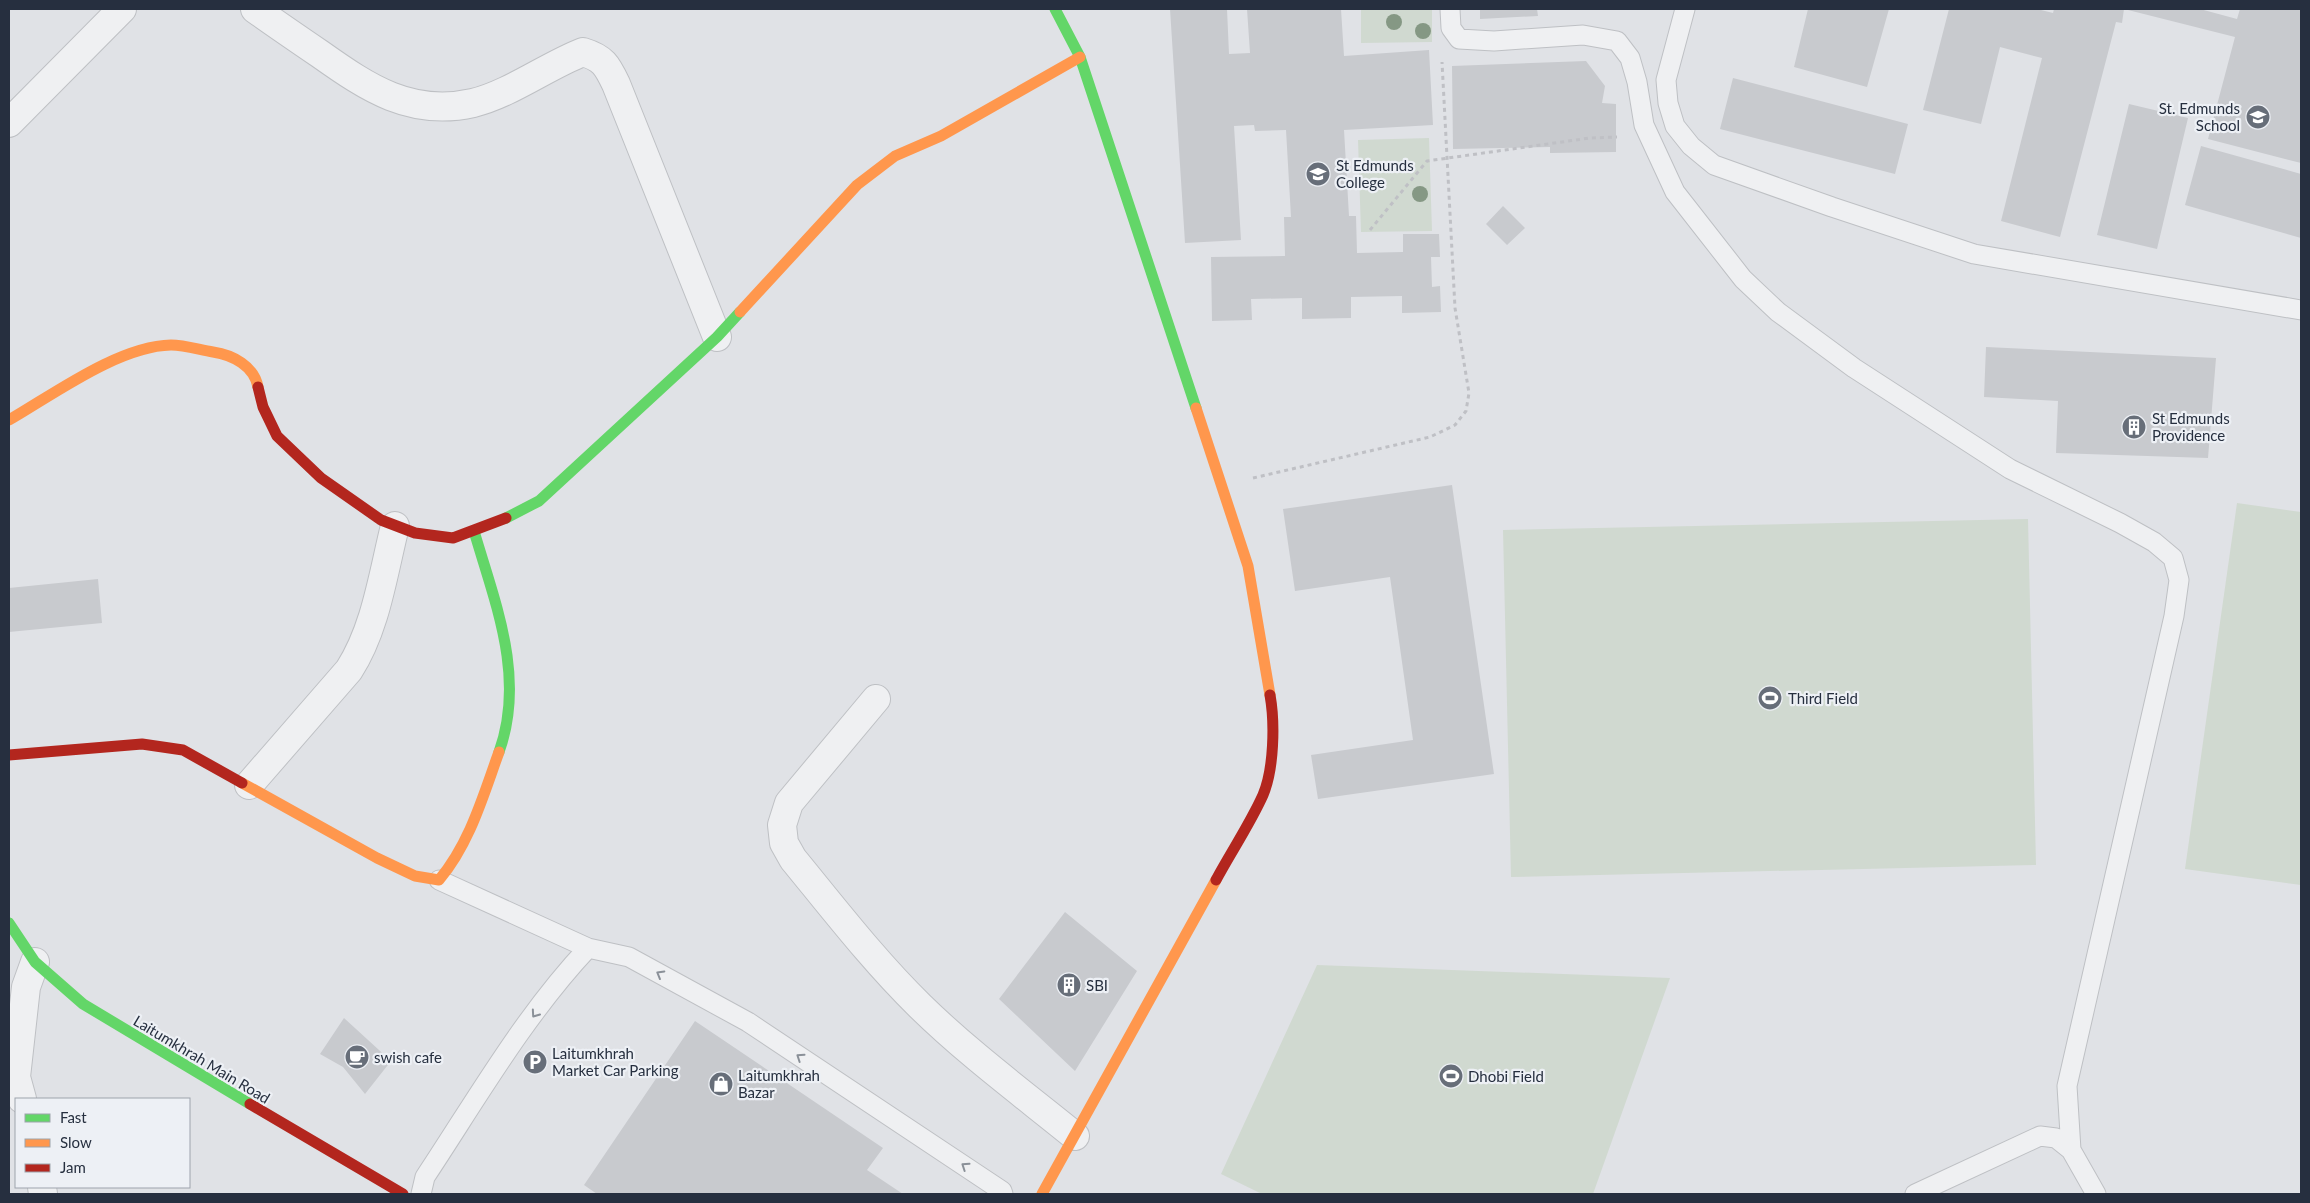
<svg xmlns="http://www.w3.org/2000/svg" width="2310" height="1203" font-family="Lato,sans-serif">
	<style>
		.green { fill: #d0d9d0 }
		.building { fill: #c8cace }
		.lines { fill: none; stroke-linecap: round; stroke-linejoin: round }
		.lane-casing { stroke: #bec0c4; stroke-width: 21 }
		.street-casing { stroke: #bec0c4; stroke-width: 30 }
		.path { stroke: #bfc0c5; stroke-width: 3; stroke-dasharray: 4 4; stroke-linecap: butt }
		.lane { stroke: #eff0f2; stroke-width: 19 }
		.street { stroke: #eff0f2; stroke-width: 28 }
		.fast { stroke: #63d668; stroke-width: 11 }
		.slow { stroke: #ff974d; stroke-width: 11 }
		.jam { stroke: #b3261e; stroke-width: 11 }
		.tree { fill: #859884 }
		.oneway { stroke: #8a9098 }
		.labels { text-anchor: middle; dominant-baseline: central; stroke-width: 4.5; stroke-linejoin: round; paint-order: stroke }
		.poi-label { font-size: 15px; fill: #262f3f; stroke: #edf0f5; text-anchor: start }
		.street-label { font-size: 15px; fill: #262f3f; stroke: #edf0f5 }
	</style>
	<rect width="100%" height="100%" fill="#e0e2e6"/>
	<!-- green -->
	<path class="green" d="M1361,9H1432V42L1361,43Z
		M1429,138L1432,231L1361,232L1358,140Z
		M2237,503L2301,512V885L2185,869Z
		M2028,519L2036,865L1511,877L1503,530Z
		M1317,965L1670,978L1593,1194H1262L1221,1174Z"/>
	<!-- building -->
	<path class="building" d="M1170,9H1227L1229,54L1250,53L1247,9H1341L1344,56L1429,50L1433,125L1344,130L1349,216H1356L1357,253L1403,252V234H1439L1440,257H1431L1432,287L1440,286L1441,312L1402,313V296L1351,297V318L1302,319V298L1251,299L1252,320L1212,321L1211,257L1285,256L1284,217H1291L1286,130L1255,131L1254,125L1234,126L1241,240L1185,243Z
		M1480,9H1537L1538,16L1480,19Z
		M1808,9H1889L1867,87L1794,67Z
		M1949,9H2037L2053,13L2054,9H2200L2237,19L2240,9H2301V163L2208,139L2235,37L2124,9L2122,23L2116,22L2060,237L2001,221L2042,58L2000,47L1981,124L1923,110Z
		M1586,61L1605,86L1602,103L1616,104V152L1550,153V147L1453,149L1452,66Z
		M1733,78L1908,124L1895,174L1720,129Z
		M2129,104L2188,118L2157,249L2097,235Z
		M2201,146L2301,174V238L2185,205Z
		M1503,206L1525,228L1507,245L1486,224Z
		M1986,347L2216,358L2208,458L2056,453L2058,401L1984,397Z
		M1452,485L1494,774L1318,799L1311,755L1413,740L1390,577L1295,591L1283,509Z
		M98,579L102,623L9,632V588Z
		M1065,912L1137,971L1075,1071L999,999Z
		M344,1018L391,1061L365,1094L343,1067L320,1054Z
		M695,1021L883,1148L867,1170L903,1194H597L584,1185Z"/>
	<g class="lines">
		<defs>
			<path id="lane" d="M1450,9L1451,28L1459,39L1494,41L1583,35L1617,41L1630,58L1637,82L1644,125L1675,192L1743,279L1778,312L1854,368L2010,469L2120,523L2154,542L2173,558L2179,580L2174,616L2067,1086L2071,1150
				M1685,9L1666,80L1668,103L1675,126L1691,146L1714,165L1832,207L1974,254L2301,310
				M439,880L588,948
				M421,1194L425,1177C476,1100 524,1016 588,948L629,957L748,1022L1002,1191L1003,1194
				M1915,1194L2040,1136L2056,1138L2071,1150L2096,1194"/>
			<path id="street" d="M255,9C276,24 298,39 320,54C368,88 411,117 473,103C510,94 547,66 583,52C603,58 607,65 616,84L717,337
				M9,123L122,9
				M876,699L789,803L782,825L784,843L793,859C834,909 874,961 920,1006C968,1053 1022,1093 1075,1136
				M249,785L349,670C376,628 383,574 395,526
				M22,1099L16,1077L26,987L35,962
				M42,1187L43,1194"/>
		</defs>
		<!-- lane casing -->
		<use href="#lane" class="lane-casing"/>
		<!-- street casing -->
		<use href="#street" class="street-casing"/>
		<!-- path -->
		<path class="path" d="M1370,230L1427,161L1590,138L1617,137
			M1253,478L1430,437L1455,425L1466,411L1469,393L1455,308L1442,62"/>
		<!-- lane -->
		<use href="#lane" class="lane"/>
		<!-- street -->
		<use href="#street" class="street"/>
		<!-- fast -->
		<path class="fast" d="M1055,9L1080,57L1196,408
			M506,518L539,501L717,337L740,312
			M474,531C495,603 526,677 499,752
			M9,923L35,962L83,1004L250,1104"/>
		<!-- slow -->
		<path class="slow" d="M740,312L857,185L895,156L941,136L1080,57
			M1196,408L1248,566L1270,695
			M9,420C54,394 119,346 171,345C185,345 200,350 213,352C233,355 254,366 258,387
			M242,783L377,858L415,876L439,880C470,843 483,796 499,752
			M1042,1194L1216,880"/>
		<!-- jam -->
		<path class="jam" d="M258,387L263,407L277,436L321,478L381,520L415,533L453,538L506,518
			M9,755L142,744L183,750L242,783
			M1216,880C1231,852 1250,824 1263,795C1274,769 1275,723 1270,695
			M250,1104L403,1194"/>
	</g>
	<!-- trees -->
	<g class="tree">
		<circle cx="1394" cy="22" r="8"/>
		<circle cx="1423" cy="31" r="8"/>
		<circle cx="1420" cy="194" r="8"/>
	</g>
	<!-- one-way arrows -->
	<defs><path id="oneway-chevron" d="M-2-3.5L2.5 0L-2 3.5" fill="none" stroke-width="1.6" stroke-linecap="round" stroke-linejoin="round" transform="scale(1.25)"/></defs>
	<g class="oneway">
		<use href="#oneway-chevron" transform="translate(660 974) rotate(-150)"/>
		<use href="#oneway-chevron" transform="translate(535 1014) rotate(125)"/>
		<use href="#oneway-chevron" transform="translate(800 1057) rotate(-146)"/>
		<use href="#oneway-chevron" transform="translate(965 1166) rotate(-146)"/>
	</g>
	<!-- icons -->
	<defs>
		<symbol id="school-disc" viewBox="-11 -11 22 22"><circle r="9.5" fill="#676e79" stroke="#edf0f5"/><path d="M0-5L7-2L0 1L-7-2ZM-4 1L0 2.5L4 1V4Q0 6-4 4Z" fill="#fff"/></symbol>
		<symbol id="university-disc" viewBox="-11 -11 22 22"><circle r="9.5" fill="#676e79" stroke="#edf0f5"/><path d="M0-5L7-2L0 1L-7-2ZM-4 1L0 2.5L4 1V4Q0 6-4 4Z" fill="#fff"/></symbol>
		<symbol id="building-disc" viewBox="-11 -11 22 22"><circle r="9.5" fill="#676e79" stroke="#edf0f5"/><path d="M-4-6H4V6H1V3H-1V6H-4ZM-2.5-4.3h1.7v1.8h-1.7ZM.8-4.3h1.7v1.8H.8ZM-2.5-1h1.7V.8h-1.7ZM.8-1h1.7V.8H.8Z" fill="#fff"/></symbol>
		<symbol id="stadium-disc" viewBox="-11 -11 22 22"><circle r="9.5" fill="#676e79" stroke="#edf0f5"/><path d="M0-5a6.5 5 0 1 0 0 10a6.5 5 0 1 0 0-10ZM-3.5-1.8h7v3.6h-7Z" fill="#fff"/></symbol>
		<symbol id="cafe-disc" viewBox="-11 -11 22 22"><circle r="9.5" fill="#676e79" stroke="#edf0f5"/><path d="M-5.5-4.5H6V0H3Q3 3.5 0 3.5H-2.5Q-5.5 3.5-5.5 0ZM3-3.2v2h1.7v-2ZM-6 4.5H4V6H-6Z" fill="#fff"/></symbol>
		<symbol id="parking-disc" viewBox="-11 -11 22 22"><circle r="9.5" fill="#676e79" stroke="#edf0f5"/><path d="M-3.5-5.5H1a3.5 3.5 0 0 1 0 7H-1V5.5H-3.5ZM-1-3.4V-.6H.8a1.4 1.4 0 0 0 0-2.8Z" fill="#fff"/></symbol>
		<symbol id="shop-disc" viewBox="-11 -11 22 22"><circle r="9.5" fill="#676e79" stroke="#edf0f5"/><path d="M-5-2.5h2.3a2.7 3.5 0 0 1 5.4 0H5L5.5 6h-11ZM-1.5-2.5h3a1.5 2.3 0 0 0-3 0Z" fill="#fff"/></symbol>
	</defs>
	<g fill-rule="evenodd">
		<use href="#school-disc" x="2244" y="103" width="28" height="28"/>
		<use href="#university-disc" x="1304" y="160" width="28" height="28"/>
		<use href="#building-disc" x="2120" y="413" width="28" height="28"/>
		<use href="#stadium-disc" x="1756" y="684" width="28" height="28"/>
		<use href="#building-disc" x="1055" y="971" width="28" height="28"/>
		<use href="#cafe-disc" x="343" y="1043" width="28" height="28"/>
		<use href="#parking-disc" x="521" y="1048" width="28" height="28"/>
		<use href="#stadium-disc" x="1437" y="1062" width="28" height="28"/>
		<use href="#shop-disc" x="707" y="1070" width="28" height="28"/>
	</g>
	<g class="labels">
		<!-- poi labels -->
		<g class="poi-label">
			<text x="2240" y="108" text-anchor="end">St. Edmunds<tspan x="2240" dy="17">School</tspan></text>
			<text x="1336" y="165">St Edmunds<tspan x="1336" dy="17">College</tspan></text>
			<text x="2152" y="418">St Edmunds<tspan x="2152" dy="17">Providence</tspan></text>
			<text x="1788" y="698">Third Field</text>
			<text x="1086" y="985">SBI</text>
			<text x="552" y="1053">Laitumkhrah<tspan x="552" dy="17">Market Car Parking</tspan></text>
			<text x="374" y="1057">swish cafe</text>
			<text x="738" y="1075">Laitumkhrah<tspan x="738" dy="17">Bazar</tspan></text>
			<text x="1468" y="1076">Dhobi Field</text>
		</g>
		<!-- street labels -->
		<g class="street-label">
			<text transform="translate(202 1059) rotate(31)">Laitumkhrah Main Road</text>
		</g>
	</g>
	<!-- border -->
	<rect width="2310" height="1203" fill="none" stroke="#262f3f" stroke-width="20"/>
	<!-- legend -->
	<rect x="15" y="1098" width="175" height="90" fill="#edf0f5" stroke="#9da3ac"/>
	<rect x="25" y="1114" width="25" height="8" fill="#63d668" stroke="#9da3ac"/>
	<text x="60" y="1123" font-size="15" fill="#262f3f">Fast</text>
	<rect x="25" y="1139" width="25" height="8" fill="#ff974d" stroke="#9da3ac"/>
	<text x="60" y="1148" font-size="15" fill="#262f3f">Slow</text>
	<rect x="25" y="1164" width="25" height="8" fill="#b3261e" stroke="#9da3ac"/>
	<text x="60" y="1173" font-size="15" fill="#262f3f">Jam</text>
</svg>
